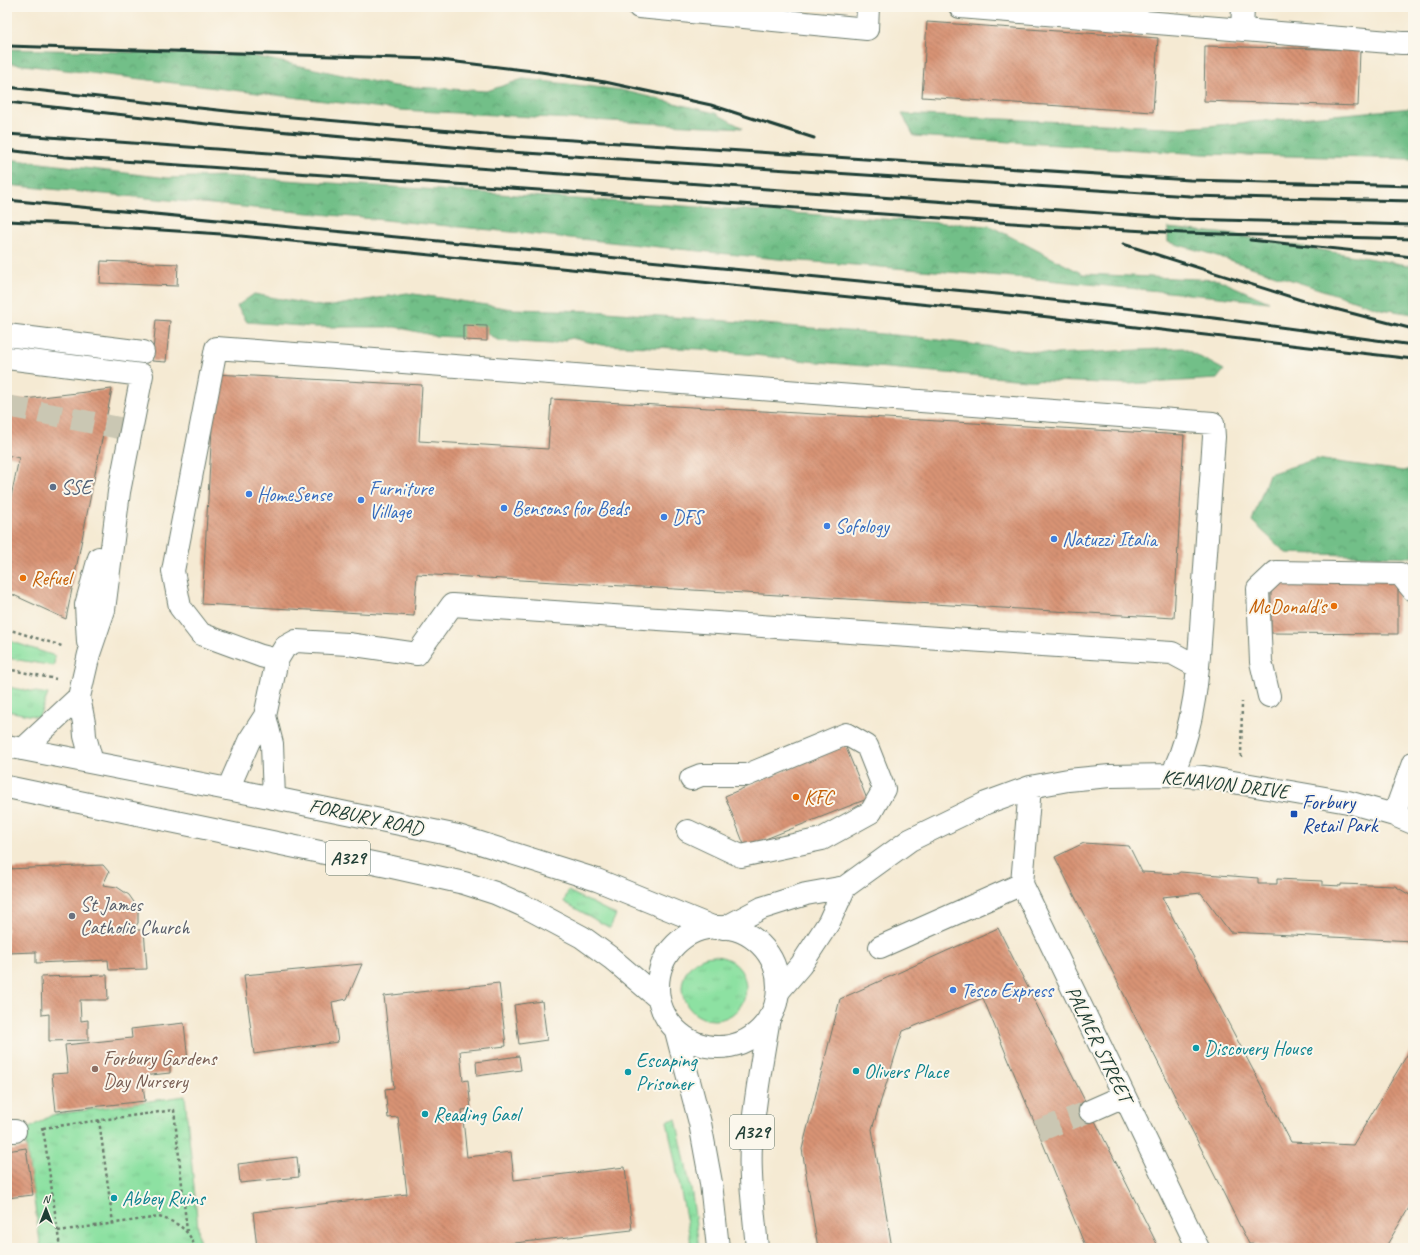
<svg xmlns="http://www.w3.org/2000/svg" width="1420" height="1255" font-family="Caveat,sans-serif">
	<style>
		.grass { fill: url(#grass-tufts); stroke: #568f6b }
		.forest { fill: url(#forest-crowns); stroke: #487e5e }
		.building { fill: url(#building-back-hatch) }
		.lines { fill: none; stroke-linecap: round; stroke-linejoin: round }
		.minor-tunnel { stroke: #cac7b3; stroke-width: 22; stroke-dasharray: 22 11; stroke-linecap: butt }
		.minor-casing { stroke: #6a7a6c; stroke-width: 24 }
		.major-casing { stroke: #6a7a6c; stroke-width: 24 }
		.path { stroke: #6a7a6c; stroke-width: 2.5; stroke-dasharray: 3 3; stroke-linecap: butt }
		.minor { stroke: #fff; stroke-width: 22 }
		.major { stroke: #fff; stroke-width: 22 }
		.rail { stroke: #1f3d34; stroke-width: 3 }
		.service-dot { fill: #5c6f8a; stroke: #fbf7ec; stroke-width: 1.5 }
		.shop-dot { fill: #3f7fe0; stroke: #fbf7ec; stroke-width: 1.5 }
		.food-dot { fill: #e8710a; stroke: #fbf7ec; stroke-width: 1.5 }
		.transit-dot { fill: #1a4fb4; stroke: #fbf7ec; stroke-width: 1.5 }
		.worship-dot { fill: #6b7280; stroke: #fbf7ec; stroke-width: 1.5 }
		.culture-dot { fill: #0f9aa8; stroke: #fbf7ec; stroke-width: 1.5 }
		.education-dot { fill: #8d6e63; stroke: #fbf7ec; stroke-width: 1.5 }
		.labels { text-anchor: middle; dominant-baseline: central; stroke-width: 4; stroke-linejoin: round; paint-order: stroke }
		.shield { fill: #fbf7ec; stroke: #61756b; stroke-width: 1 }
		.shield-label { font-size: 19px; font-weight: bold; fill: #1f3d34 }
		.service-label { font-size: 20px; fill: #4e5e75; stroke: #fbf7ec; text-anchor: start }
		.shop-label { font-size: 20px; fill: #366cbe; stroke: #fbf7ec; text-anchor: start }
		.food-label { font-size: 20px; fill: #c56008; stroke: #fbf7ec; text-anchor: start }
		.street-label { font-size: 20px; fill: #1f3d34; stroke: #fbf7ec }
		.transit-label { font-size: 20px; fill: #164399; stroke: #fbf7ec; text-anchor: start }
		.worship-label { font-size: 20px; fill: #5b616d; stroke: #fbf7ec; text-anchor: start }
		.culture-label { font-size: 20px; fill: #0d838f; stroke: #fbf7ec; text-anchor: start }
		.education-label { font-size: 20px; fill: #785e54; stroke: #fbf7ec; text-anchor: start }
	</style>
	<defs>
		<pattern id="grass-tufts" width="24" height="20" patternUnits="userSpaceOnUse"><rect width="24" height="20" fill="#8de1a2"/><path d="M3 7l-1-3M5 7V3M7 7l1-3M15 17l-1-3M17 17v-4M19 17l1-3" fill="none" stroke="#79c28c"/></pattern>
		<pattern id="forest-crowns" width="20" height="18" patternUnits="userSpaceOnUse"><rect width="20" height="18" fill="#72bf88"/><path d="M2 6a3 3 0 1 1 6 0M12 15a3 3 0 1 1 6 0" fill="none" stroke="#5d9c70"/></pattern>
		<pattern id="building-back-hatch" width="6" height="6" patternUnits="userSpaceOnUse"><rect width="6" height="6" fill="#d89374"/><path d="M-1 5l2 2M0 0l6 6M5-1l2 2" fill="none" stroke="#af7960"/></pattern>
	</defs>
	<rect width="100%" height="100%" fill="#fbf7ec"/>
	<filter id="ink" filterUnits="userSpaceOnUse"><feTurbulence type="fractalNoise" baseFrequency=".025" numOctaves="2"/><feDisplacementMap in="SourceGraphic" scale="8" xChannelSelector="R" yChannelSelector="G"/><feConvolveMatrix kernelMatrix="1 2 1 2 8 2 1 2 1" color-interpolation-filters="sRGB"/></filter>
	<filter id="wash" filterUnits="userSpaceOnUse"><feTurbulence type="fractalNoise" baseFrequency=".012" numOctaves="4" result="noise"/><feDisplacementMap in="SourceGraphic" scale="16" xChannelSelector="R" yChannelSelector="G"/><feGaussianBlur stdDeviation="0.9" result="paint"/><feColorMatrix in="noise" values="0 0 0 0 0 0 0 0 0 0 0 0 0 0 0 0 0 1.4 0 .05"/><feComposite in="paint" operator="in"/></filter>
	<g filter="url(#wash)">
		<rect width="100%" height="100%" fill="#f5ead3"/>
		<!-- grass -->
		<path class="grass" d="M7,640L55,656L54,666L7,658Z
			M7,687L48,694L39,717L7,711Z
			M568,891L616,915L610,928L564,902Z
			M682 988a32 32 0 1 1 64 0a32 32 0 1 1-64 0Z
			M185,1096L200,1248H41L24,1131L52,1115Z
			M676,1119L692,1194L699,1248H692L667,1121Z"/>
		<!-- forest -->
		<path class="forest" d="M7,49L249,55L394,86L487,91L523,79L621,90L715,113L743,128L400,110L7,63Z
			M1413,108V159L1203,154L914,136L902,114L1184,128Z
			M7,159L168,178L223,176L990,226L1083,274L1219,280L1269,302L1027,278L788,260L481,229L7,185Z
			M1168,228L1228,234L1413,266V314L1381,309L1211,254L1168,242Z
			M407,293L513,309L593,311L740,322L906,336L1051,354L1183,348L1224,370L1217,379L1129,384L1026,380L808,361L700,349L602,345L571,338L552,344L499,341L488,334L470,338L436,336L395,327H314L247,322L237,306L254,294L326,307Z
			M1316,459L1403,471L1413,468V557L1286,553L1252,521L1269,474Z"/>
		<g id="blocks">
			<!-- building -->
			<path class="building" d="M927,22L1158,38L1153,112L922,97Z
				M1205,46L1360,50L1358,106L1204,101Z
				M101,261L178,264L177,286L100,283Z
				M156,320L170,321L166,362L152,361Z
				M463,325L487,326V341L463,340Z
				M215,374L422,385L419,441L548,449L551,399L1184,435L1174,618L417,574L414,616L202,604Z
				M112,389L66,619L7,592V516L19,458L7,455V401Z
				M1271,579L1398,580V634L1271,633Z
				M845,745L867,799L745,847L725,796Z
				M1084,843L1129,846L1142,872L1177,874L1180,872L1258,878V884H1277V879L1322,881V885L1341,886V884L1395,886L1413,897V941L1230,932L1201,893L1162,897L1291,1142L1353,1145L1413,1045V1201L1385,1248H1313L1249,1244L1055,857Z
				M103,865L109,872L103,885L117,887L129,895L138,908V923L133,930H144L147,969L109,970L108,960L36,963V952L7,953V869Z
				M998,928L1159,1248H1086L983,998L903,1031L872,1129L892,1248H818L802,1149L840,999Z
				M362,964L347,999L332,1002L338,1042L254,1054L244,975Z
				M107,975L108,1000H80L81,1021L88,1020V1040L49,1041V1014L42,1015L41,977Z
				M499,983L506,1046L460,1051L463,1081L468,1080L471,1109L462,1110L467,1157L511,1152L514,1180L625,1167L632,1230L488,1246L487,1248H257L253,1212L407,1194L398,1117L388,1118L385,1089L394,1088L384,996Z
				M542,1001L547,1040L519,1044L514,1005Z
				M184,1023L188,1061L170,1063V1073L142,1076L145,1101L56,1111L52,1074L68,1073L65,1045L132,1038L131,1029Z
				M519,1056L521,1070L477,1076L476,1062Z
				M26,1148L33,1195L7,1198V1151Z
				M297,1157L299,1177L240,1183L238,1164Z"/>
		</g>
	</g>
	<g filter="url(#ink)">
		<use href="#blocks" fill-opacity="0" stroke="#6a7a6c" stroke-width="1"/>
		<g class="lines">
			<!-- minor-tunnel -->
			<path class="minor-tunnel" d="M7,406L130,430
				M1038,1131L1090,1111"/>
			<defs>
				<path id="minor" d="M639,7L867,29L868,7
					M960,7L1402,43H1413
					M1242,30L1243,7
					M7,335L143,352
					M7,358L142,375L119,492L104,610L89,654L79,697L84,723L85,736L92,762
					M88,642L86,605L99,558
					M277,660L261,656L201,634L180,607L173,571L216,348L1213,423L1214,437C1210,490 1207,543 1203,597C1199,656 1198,720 1172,775
					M1269,696L1261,662L1258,589L1276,572L1400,574L1413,590
					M265,716L272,744L274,798
					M23,749L79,697
					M1030,787L1022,884L1198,1248
					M228,789L249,741L265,716L277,660L285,647L296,641L348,644L417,654L452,605L1042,645L1172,653L1198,667
					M1394,815L1413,763
					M688,831L741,856L822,839L871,812L884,789L867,746L846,734L747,775H701L691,779
					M724,928L762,908L806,894L845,887L910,840L986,803L1030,787L1068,780L1110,776L1172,775L1204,777L1348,802L1394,815L1413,823
					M880,947L1022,884
					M778,992L801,965L829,922L845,887
					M1090,1111L1124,1096
					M7,1131H15"/>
				<path id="major" d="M7,746L274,798L458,836L597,880L715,928
					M7,787L392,867L464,883L495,893L522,905L582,937L611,958L659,999
					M658 987a60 60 0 1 1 120 0a60 60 0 1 1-120 0Z
					M676,1031L700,1123L711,1183L718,1248
					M757,1248C754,1214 749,1179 751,1145C754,1102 762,1060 769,1018"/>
			</defs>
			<!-- minor casing -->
			<use href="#minor" class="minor-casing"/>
			<!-- major casing -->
			<use href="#major" class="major-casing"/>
			<!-- path -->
			<path class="path" d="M7,629L62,646
				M7,669L56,679
				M1241,757L1242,702
				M99,1120L113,1223
				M42,1127L45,1141L60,1248
				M43,1128L174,1110L187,1231
				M58,1231L159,1217C177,1222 190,1230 195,1248"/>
			<!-- minor -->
			<use href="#minor" class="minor"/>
			<!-- major -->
			<use href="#major" class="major"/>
			<!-- rail -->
			<path class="rail" d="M7,46L432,59L541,72L605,82L711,105L814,138
				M7,87L236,112L497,135L1190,180L1413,186
				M7,102L234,127L496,151L1190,196L1413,201
				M7,134L1184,219L1413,225
				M7,150L65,157L1055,226L1183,233L1413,239
				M7,200L1007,295L1214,318L1413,345
				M7,221L72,224L221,234L1040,316L1413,359
				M1250,240L1413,257
				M1123,244L1304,301L1413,329"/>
		</g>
	</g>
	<!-- markers -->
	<circle class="service-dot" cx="53" cy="487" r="4"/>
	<g class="shop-dot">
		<circle cx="249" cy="494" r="4"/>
		<circle cx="361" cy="500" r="4"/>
		<circle cx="504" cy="508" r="4"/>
		<circle cx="664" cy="517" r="4"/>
		<circle cx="827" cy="526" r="4"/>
		<circle cx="1054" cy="539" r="4"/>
		<circle cx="953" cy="990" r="4"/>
	</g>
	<g class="food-dot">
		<circle cx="23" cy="578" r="4"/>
		<circle cx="1334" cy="606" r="4"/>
		<circle cx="796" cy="797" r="4"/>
	</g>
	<rect class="transit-dot" x="1290" y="810" width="8" height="8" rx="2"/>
	<circle class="worship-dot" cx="72" cy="916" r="4"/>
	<g class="culture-dot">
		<circle cx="1196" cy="1048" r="4"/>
		<circle cx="856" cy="1071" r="4"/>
		<circle cx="628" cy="1072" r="4"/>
		<circle cx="425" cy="1114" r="4"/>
		<circle cx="114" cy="1198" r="4"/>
	</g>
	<circle class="education-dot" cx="95" cy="1069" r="4"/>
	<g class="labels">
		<!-- shield labels -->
		<g class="shield">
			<rect x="326" y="841" width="44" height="34" rx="3"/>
			<rect x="730" y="1115" width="44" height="34" rx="3"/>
		</g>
		<g class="shield-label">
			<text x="348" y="858">A329</text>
			<text x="752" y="1132">A329</text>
		</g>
		<!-- service labels -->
		<g class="service-label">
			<text x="61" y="487">SSE</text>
		</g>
		<!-- shop labels -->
		<g class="shop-label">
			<text x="369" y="488">Furniture<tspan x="369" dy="23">Village</tspan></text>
			<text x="257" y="494">HomeSense</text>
			<text x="512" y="508">Bensons for Beds</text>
			<text x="672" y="517">DFS</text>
			<text x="835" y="526">Sofology</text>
			<text x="1062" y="539">Natuzzi Italia</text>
			<text x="961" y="990">Tesco Express</text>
		</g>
		<!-- food labels -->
		<g class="food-label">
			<text x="31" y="578">Refuel</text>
			<text x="1326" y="606" text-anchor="end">McDonald's</text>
			<text x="804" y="797">KFC</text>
		</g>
		<!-- street labels -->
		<g class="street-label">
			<text transform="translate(1225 784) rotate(7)">KENAVON DRIVE</text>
			<text transform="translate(366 817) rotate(12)">FORBURY ROAD</text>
			<text transform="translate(1099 1044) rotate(64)">PALMER STREET</text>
		</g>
		<!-- transit labels -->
		<g class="transit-label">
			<text x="1302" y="802">Forbury<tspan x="1302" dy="23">Retail Park</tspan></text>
		</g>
		<!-- worship labels -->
		<g class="worship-label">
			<text x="80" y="904">St James<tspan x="80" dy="23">Catholic Church</tspan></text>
		</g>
		<!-- culture labels -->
		<g class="culture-label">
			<text x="1204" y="1048">Discovery House</text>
			<text x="636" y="1060">Escaping<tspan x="636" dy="23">Prisoner</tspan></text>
			<text x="864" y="1071">Olivers Place</text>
			<text x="433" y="1114">Reading Gaol</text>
			<text x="122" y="1198">Abbey Ruins</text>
		</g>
		<!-- education labels -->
		<g class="education-label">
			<text x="103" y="1058">Forbury Gardens<tspan x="103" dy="23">Day Nursery</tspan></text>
		</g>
	</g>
	<!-- margin -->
	<rect width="1420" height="1255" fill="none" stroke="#fbf7ec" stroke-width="24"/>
	<!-- north arrow -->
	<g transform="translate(46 1209)" stroke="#fbf7ec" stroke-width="3" paint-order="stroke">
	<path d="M0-3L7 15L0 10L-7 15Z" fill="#1f3d34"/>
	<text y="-6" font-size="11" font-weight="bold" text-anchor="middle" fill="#1f3d34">N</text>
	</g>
</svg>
